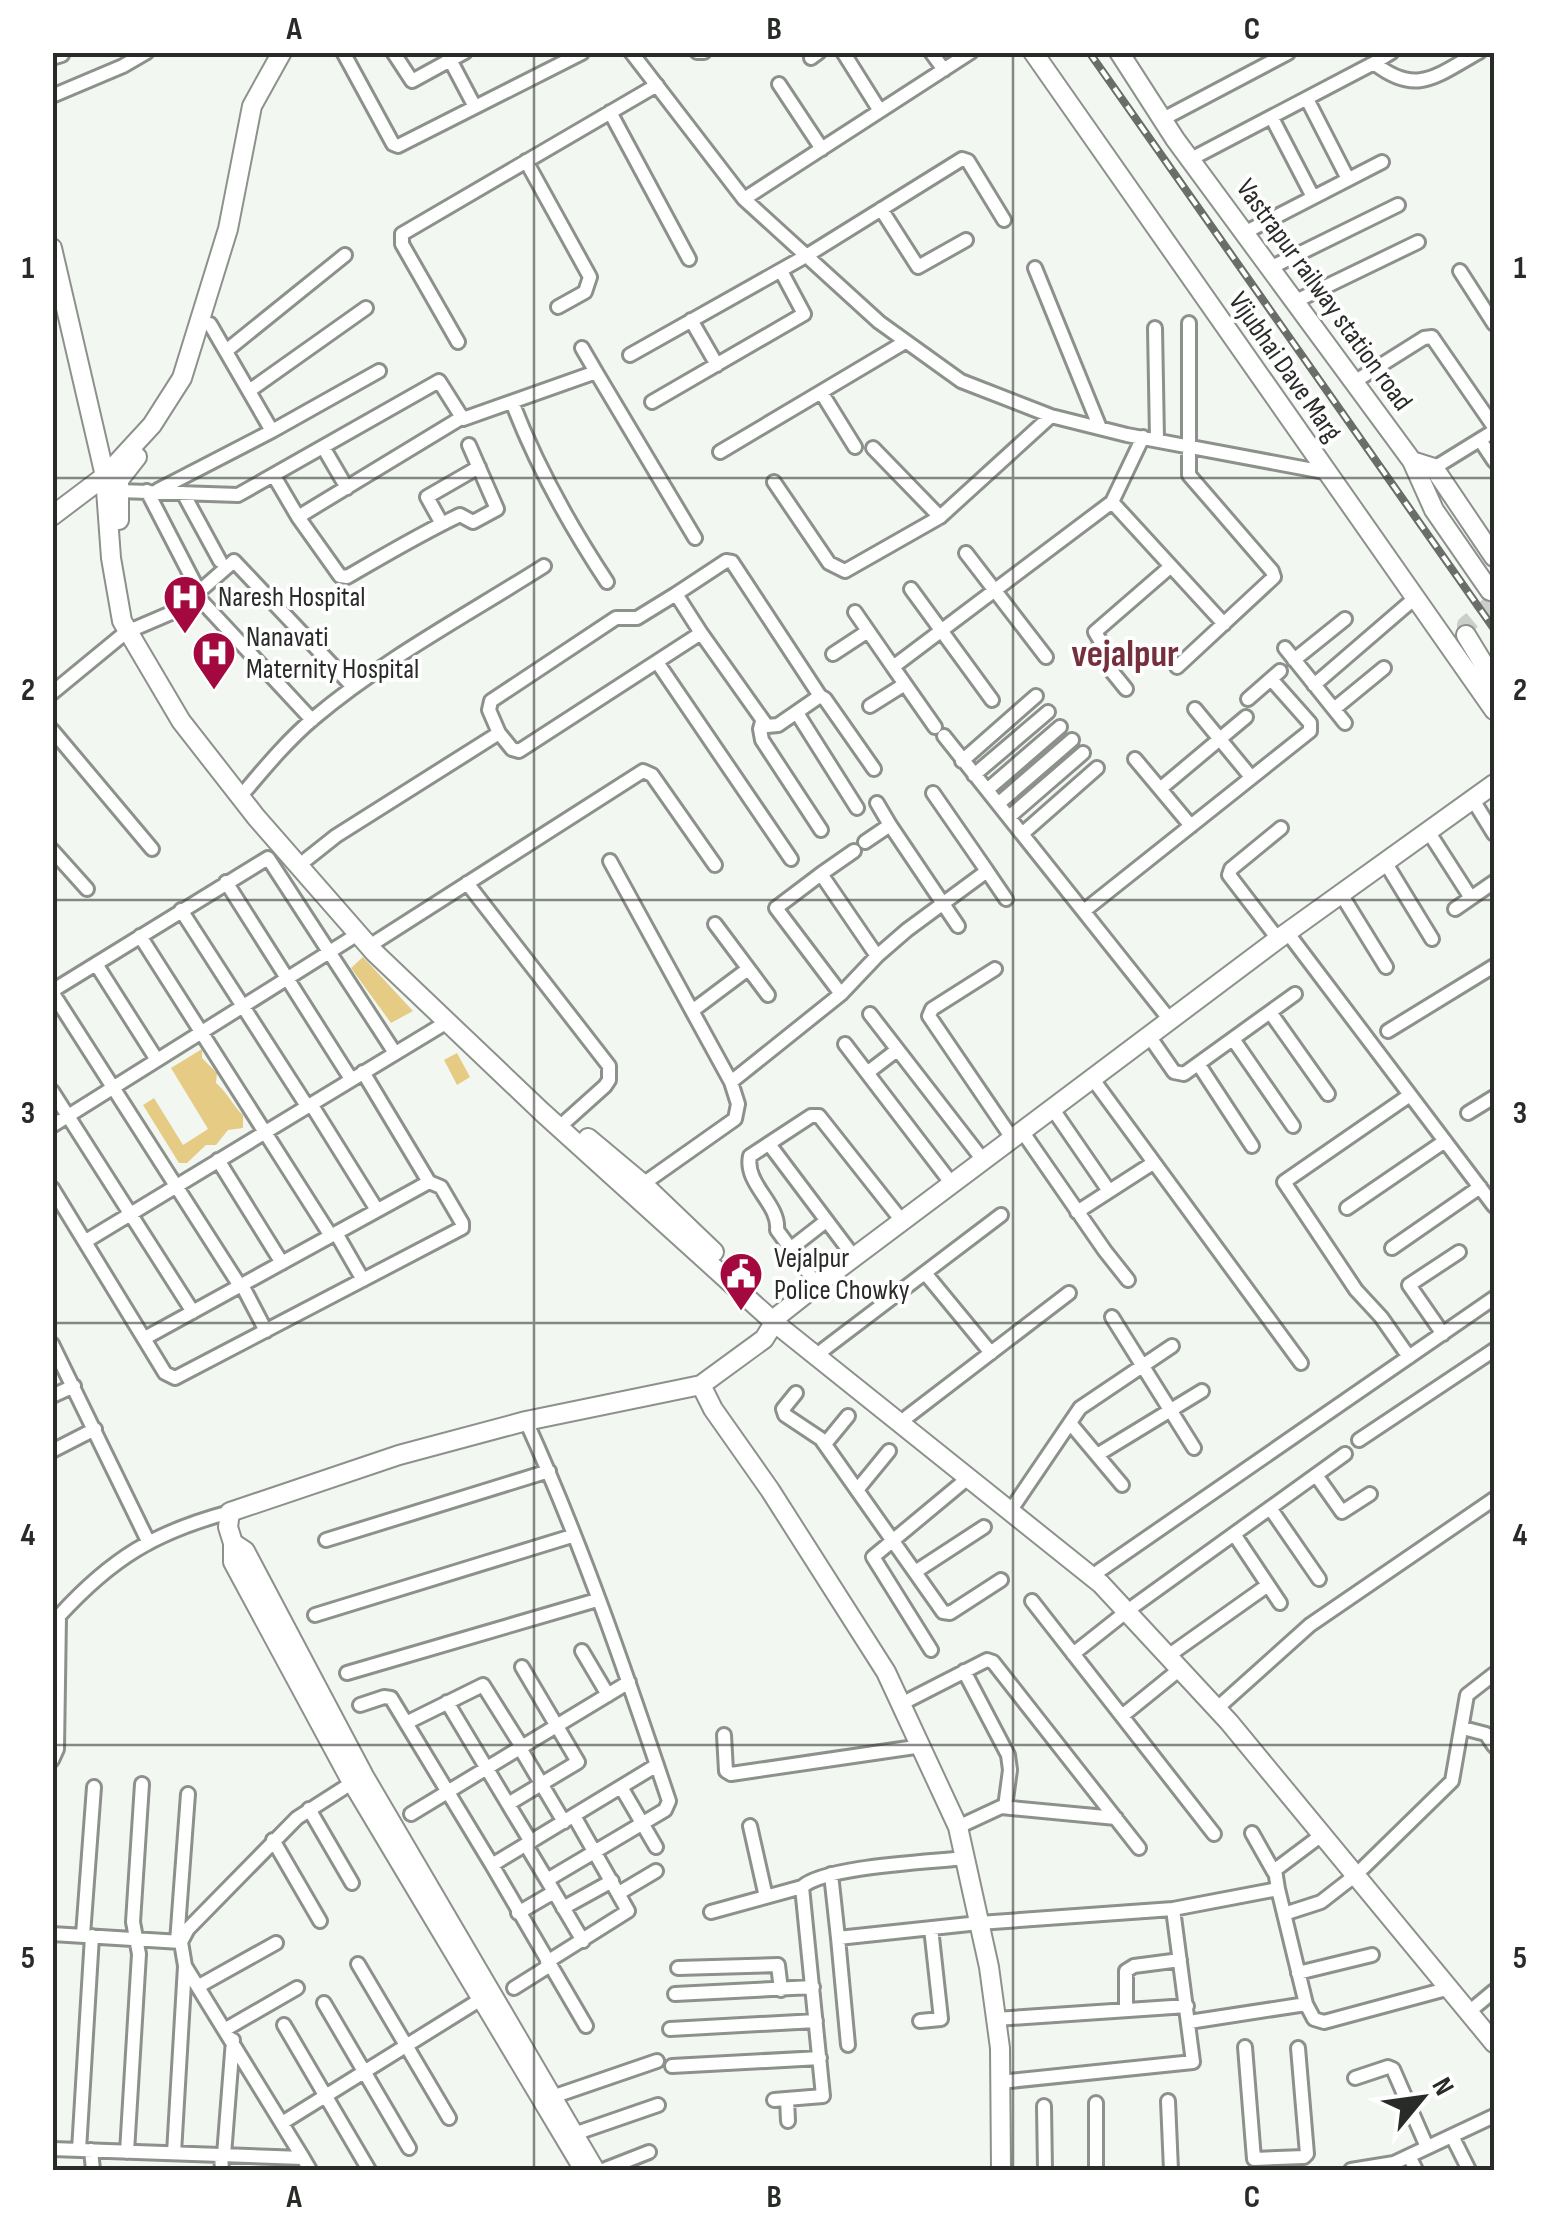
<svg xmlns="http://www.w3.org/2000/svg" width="1547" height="2223" font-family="'Sofia Sans Condensed',sans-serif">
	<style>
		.green { fill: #e6cb84 }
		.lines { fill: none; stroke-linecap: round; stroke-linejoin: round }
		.secondary-tunnel { stroke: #cacfc9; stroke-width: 18; stroke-dasharray: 18 9; stroke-linecap: butt }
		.street-casing { stroke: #8c918b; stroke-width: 18 }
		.secondary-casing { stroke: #8c918b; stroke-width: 22 }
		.street { stroke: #fff; stroke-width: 12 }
		.secondary { stroke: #fff; stroke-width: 18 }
		.rail-casing { stroke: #6a6d69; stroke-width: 8 }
		.rail { stroke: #fff; stroke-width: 4; stroke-dasharray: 11; stroke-linecap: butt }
		.grid { fill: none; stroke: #292b28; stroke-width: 2.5; stroke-opacity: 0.55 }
		.labels { text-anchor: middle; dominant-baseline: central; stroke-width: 8; stroke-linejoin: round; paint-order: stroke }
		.street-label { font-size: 28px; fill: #292b28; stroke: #fff }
		.poi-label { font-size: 28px; fill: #292b28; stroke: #fff; text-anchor: start }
		.district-label { font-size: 38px; font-weight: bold; fill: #762f3c; stroke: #fff }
		.neatline { fill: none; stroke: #292b28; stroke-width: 4 }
		.grid-label { font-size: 32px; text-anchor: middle; font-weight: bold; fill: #292b28 }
	</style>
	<rect width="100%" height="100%" fill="#f2f8f1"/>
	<!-- green -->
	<path class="green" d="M363,957L413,1011L391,1023L351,968Z
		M202,1049V1058L217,1073L216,1083C228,1093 236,1110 243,1115V1128L228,1130L216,1145H206L187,1163H179L143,1105L154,1098L183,1145L208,1129L171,1068Z
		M457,1053L470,1077L457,1085L444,1060Z"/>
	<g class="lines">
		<!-- secondary-tunnel -->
		<path class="secondary-tunnel" d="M1466,635V625L1494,602L1490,591"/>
		<defs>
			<path id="street" d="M343,52L393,144L398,146L582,53
				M393,52L412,81L465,52
				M446,52L475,107
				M631,52L744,199L879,322L961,381L1051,416L1127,435L1324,472
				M697,52H704
				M843,52L880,111
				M931,52L944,70
				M52,58L62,55
				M811,58L819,52
				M1374,63L1392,52
				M779,84L822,149
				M52,96L123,66L147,52
				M1307,99L1348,179
				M610,112L689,259
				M1272,118L1313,197
				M1163,119L1288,53
				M1191,159L1374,63C1417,97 1437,75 1479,52
				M526,161L590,277L585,292L558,307
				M744,199L971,52
				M881,209L918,267L966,240
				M1246,232L1382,162
				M1272,267L1398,205
				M1035,268L1100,428
				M1460,271L1494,324
				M1296,301L1418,242
				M691,320L717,365
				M1155,328L1157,439
				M458,342L402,244V234L657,85
				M582,348L596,372
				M226,351L345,255
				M630,355L806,256L962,159L968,161L1004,220
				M1354,382L1424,338L1432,337L1494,427
				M249,391L366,308
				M512,402C537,467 568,523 607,582
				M652,402L804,314L781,271
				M272,431L379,371
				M1480,440L1494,461
				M323,447L347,488
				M855,447L821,392L905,342
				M873,448L940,517
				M720,452L821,392
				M1434,468L1494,431
				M274,476L298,517L461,418
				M774,482L829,563L845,571L940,517L1051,416
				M158,490L272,431L210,324
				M119,491L238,495L439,381L463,419L596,372L695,538
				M147,491L194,582
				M183,493L220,561
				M1112,502L1224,624
				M298,517L340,576L347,577C385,555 420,534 460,515L473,522L497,509L469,445
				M442,524L427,497L479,467
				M966,553L1046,657
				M911,589L992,700
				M196,595L312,720
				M855,612L893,667
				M136,628L178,610L234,561L353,687
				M1285,648L1345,723
				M833,654L868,631
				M1294,660L1345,619
				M657,662L791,859
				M1177,667L1274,577L1272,571L1189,475V323
				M1314,685L1415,598
				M1126,689L1096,652L1101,642L1095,632L1170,567
				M52,693L131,628
				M820,696L825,699L874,769
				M1248,699L1280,671
				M870,706L905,684
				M1195,709L1251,777
				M1334,709L1384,668
				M797,713L857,808
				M762,722L760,729L762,740L821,830
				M935,727L893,667L1112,502L1143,437
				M52,730L152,849
				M499,733L489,710L491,701L616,618H637L676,594
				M944,736L1170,1020
				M1135,759L1191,826
				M962,761L1036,696
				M974,775L1048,712
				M1160,789L1246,717
				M246,790C267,765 289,739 314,718C384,659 467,615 544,566
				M987,790L1060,727
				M1473,800L1494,834
				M877,803L890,825
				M998,804L1072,740
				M1009,817L1083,753
				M1428,831L1471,898
				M1022,834L1097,768
				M865,842L890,825L958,926
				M52,850L87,889
				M854,851L821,874L877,956
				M307,859L336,836L499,733L512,749L519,751L701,633L767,726L778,725L820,696L732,562L726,561L676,594L701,633
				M610,861L731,1082L738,1104L735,1119L643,1184
				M1385,862L1432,939
				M987,871L1006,899
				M821,874L776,908L841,994
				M226,882L351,1079
				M467,883L609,1066V1080L605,1086L566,1121
				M1341,894L1386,967
				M1455,909L1494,882
				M181,910L307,1106
				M1085,910L1310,731V723L1271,679
				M715,924L768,995
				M1287,932L1494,1206
				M140,936L331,1236
				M1278,939L1229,875L1231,869L1281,828
				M377,941L643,771L652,775L715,865
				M96,964L157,1060
				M995,969L932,1009L929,1016L1012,1138
				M52,991L268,858L395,1053
				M52,992L240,1286
				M692,1011L748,969
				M1270,1012L1328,1094
				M870,1014L983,1160
				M1388,1031L1494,966
				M1149,1036L1174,1072L1184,1074L1295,994
				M1233,1039L1293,1126
				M845,1044L952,1184
				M1199,1065L1252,1146
				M867,1073L897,1050
				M1092,1078L1301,1363
				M731,1082L841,994L877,956L907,930L987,871L933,793
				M52,1091L193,1312
				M311,1104L377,1210
				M1052,1108L1109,1191
				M1468,1113L1494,1097
				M52,1126L358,934
				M1022,1131L1105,1251L1128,1280
				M769,1144L854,1257
				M218,1160L282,1263
				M52,1188L165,1373L175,1378L462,1228V1223L441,1187L429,1182L363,1072
				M1347,1208L1445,1141
				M1077,1212L1153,1163
				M336,1233L363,1280
				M86,1241L447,1022
				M1392,1248L1480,1187
				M790,1249L826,1221
				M925,1273L991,1353
				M242,1285L266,1331
				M817,1285L777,1230C780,1204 744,1184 750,1156L811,1116H819L902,1221
				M1112,1317L1194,1448
				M1443,1334L1409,1285L1459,1252
				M145,1338L429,1182
				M52,1344L148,1541
				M823,1350L1001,1215
				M1409,1357L1381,1317L1356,1290L1284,1182L1410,1095
				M796,1393L783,1409L785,1415L821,1439L943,1612L950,1613L1001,1580
				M52,1396L74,1386
				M907,1417L1069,1293
				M1070,1423L1122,1485
				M1359,1440L1494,1350
				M825,1444L848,1416
				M52,1451L95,1429
				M1097,1455L1202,1391
				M1316,1475L1342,1512L1370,1494
				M857,1490L889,1451
				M1015,1504L1080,1408L1172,1346
				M1270,1508L1319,1579
				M1234,1534L1280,1603
				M326,1540L549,1471
				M1099,1571L1494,1298
				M915,1572L984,1527
				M1032,1601L1214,1834
				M1134,1606L1345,1454
				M315,1615L572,1536
				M931,1650L873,1557L968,1478
				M582,1651L608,1695
				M1175,1651L1268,1585
				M1073,1654L1126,1612
				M522,1667L578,1762L508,1804L531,1842
				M964,1671L1008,1755L1010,1770L1005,1807
				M347,1673L597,1600
				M447,1702L508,1804
				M1223,1703L1310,1625L1494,1499
				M901,1704L987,1660L993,1662L1139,1848
				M360,1705L384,1697L391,1698L492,1865L657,1765
				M1122,1716L1180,1669
				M406,1723L483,1685L522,1747
				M1463,1728L1486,1734L1494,1746
				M724,1735L726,1771L731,1774L922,1746
				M520,1748L564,1822
				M52,1760L57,1749L59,1616C112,1558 155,1532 230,1512
				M621,1787L656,1847
				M309,1809L352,1883
				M411,1814L629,1682
				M750,1826L766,1897
				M958,1827L1001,1807L1116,1818
				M1252,1833L1274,1872
				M273,1840L320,1921
				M526,1845L547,1880L665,1810L669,1801C626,1673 582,1544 526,1421
				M492,1865L586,2026
				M1363,1868L1452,1781L1467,1695L1494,1674
				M831,1874L838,1938
				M547,1880L583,1941
				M1278,1889L1306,2004L1314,2019L1324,2022L1450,1988
				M619,1893L656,1871
				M563,1908L612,1881
				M711,1912L802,1887
				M518,1913L554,1892
				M1284,1914L1321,1902L1357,1874
				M52,1934L181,1942
				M83,1935L94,1787
				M177,1942L188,1794
				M547,1962L628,1911L574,1816
				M358,1964L449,2118
				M678,1968L778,1965L781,1990
				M1298,1973L1372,1955
				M199,1986L276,1943
				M514,1988L549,1966
				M675,1994L813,1987
				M324,2003L409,2148
				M1476,2006L1494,1991
				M1126,2010V1971L1134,1966L1180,1960
				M996,2019L1187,2006
				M920,2021L941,2019L931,1928
				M1189,2022L1306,2004
				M284,2025L369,2170
				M226,2029L297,1988
				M670,2029L816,2021
				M848,2045L838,1938L979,1923L1173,1909L1278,1889L1275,1870L1323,1834
				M1245,2047L1254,2159L1304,2157L1307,2154L1298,2048
				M672,2066L820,2058
				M1355,2078L1388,2067L1393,2069L1427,2147
				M1000,2082L1193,2062L1173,1909
				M552,2097L657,2061
				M787,2099L788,2121
				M774,2100L823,2096L802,1887C825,1866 930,1862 965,1858
				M1168,2101L1171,2170
				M1096,2103V2170
				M1044,2106L1045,2170
				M282,2123L486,1996
				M574,2134L658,2105
				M1452,2136L1469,2170
				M52,2149L303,2158L185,1966L181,1942L188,1929L297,1818L358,1779
				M79,2150L92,1936
				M91,2150L93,2170
				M127,2152L139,1954L133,1922L142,1784
				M174,2153L185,1966
				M221,2155L222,2170
				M224,2155L233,2040
				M1409,2156L1416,2170
				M303,2158L310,2170
				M603,2170L649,2152
				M1351,2170L1394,2163L1494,2116"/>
			<path id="secondary" d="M282,52L252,106L228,229L182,378L152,425L105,476L111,558L122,621L181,721L256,817L375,953L542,1112L775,1323L1101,1584L1229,1722L1494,2043
				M1033,52L1494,710
				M1119,52L1175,139L1412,461L1434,468L1494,557
				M52,248L105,476
				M1412,461L1434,510L1490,591
				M52,516L105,476L114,478
				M119,520V480L137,457
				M1466,635L1494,681
				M588,1138L643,1184L714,1252
				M701,1385L713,1409L770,1490L886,1672L958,1827L989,1967L1000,2048L1001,2170
				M233,1543L228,1527L230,1512L399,1455L526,1421L701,1385L764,1339L779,1315L817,1285L1278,939L1494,784
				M584,2170L349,1777L233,1562V1543L245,1551L364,1776L595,2170"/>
		</defs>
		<!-- street casing -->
		<use href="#street" class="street-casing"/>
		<!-- secondary casing -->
		<use href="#secondary" class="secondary-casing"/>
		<!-- street -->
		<use href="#street" class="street"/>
		<!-- secondary -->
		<use href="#secondary" class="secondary"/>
		<defs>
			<path id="rail" d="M1089,52L1494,629"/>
		</defs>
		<!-- rail casing -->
		<use href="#rail" class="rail-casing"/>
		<!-- rail -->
		<use href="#rail" class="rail"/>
	</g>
	<!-- grid -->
	<path class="grid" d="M534,52V2170M1013,52V2170M52,478H1494M52,900H1494M52,1323H1494M52,1745H1494"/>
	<!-- icons -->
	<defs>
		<symbol id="hospital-pin" viewBox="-11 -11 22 30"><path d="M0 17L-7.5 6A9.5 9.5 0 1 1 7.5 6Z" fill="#a3083f" stroke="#fff"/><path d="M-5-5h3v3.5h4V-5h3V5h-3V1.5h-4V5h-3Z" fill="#fff"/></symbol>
		<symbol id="civic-pin" viewBox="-11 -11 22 30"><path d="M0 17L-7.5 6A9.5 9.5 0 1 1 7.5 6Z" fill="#a3083f" stroke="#fff"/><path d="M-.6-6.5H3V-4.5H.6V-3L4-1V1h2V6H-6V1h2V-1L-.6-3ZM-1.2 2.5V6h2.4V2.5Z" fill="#fff"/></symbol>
	</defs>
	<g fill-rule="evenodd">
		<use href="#hospital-pin" x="160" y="572" width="50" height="68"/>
		<use href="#hospital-pin" x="189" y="628" width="50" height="68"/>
		<use href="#civic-pin" x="716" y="1249" width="50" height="68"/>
	</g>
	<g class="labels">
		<!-- street labels -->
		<g class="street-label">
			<text transform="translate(1324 295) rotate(54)">Vastrapur railway station road</text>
			<text transform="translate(1285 367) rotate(55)">Vijubhai Dave Marg</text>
		</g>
		<!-- poi labels -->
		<g class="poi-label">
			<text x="218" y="597">Naresh Hospital</text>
			<text x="246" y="637">Nanavati<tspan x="246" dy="32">Maternity Hospital</tspan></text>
			<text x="774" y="1258">Vejalpur<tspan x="774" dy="32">Police Chowky</tspan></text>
		</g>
		<!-- district labels -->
		<g class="district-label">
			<text x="1125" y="654">vejalpur</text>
		</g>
	</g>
	<!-- border -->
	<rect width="1547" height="2223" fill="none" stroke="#ffffff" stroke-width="110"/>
	<!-- north arrow -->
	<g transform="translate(1422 2098) rotate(61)" stroke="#ffffff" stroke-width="8" paint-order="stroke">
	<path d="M0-8L18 38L0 25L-18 38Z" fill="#292b28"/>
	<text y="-15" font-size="28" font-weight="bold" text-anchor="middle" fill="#292b28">N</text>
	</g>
	<rect x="55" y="55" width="1437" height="2113" class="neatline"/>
	<g class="grid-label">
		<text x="294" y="39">A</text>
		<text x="774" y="39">B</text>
		<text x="1252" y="39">C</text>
		<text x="28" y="278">1</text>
		<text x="1520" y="278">1</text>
		<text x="28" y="700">2</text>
		<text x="1520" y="700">2</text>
		<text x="28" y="1123">3</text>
		<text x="1520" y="1123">3</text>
		<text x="28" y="1545">4</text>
		<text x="1520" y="1545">4</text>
		<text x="28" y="1968">5</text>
		<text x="1520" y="1968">5</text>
		<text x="294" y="2207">A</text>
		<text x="774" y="2207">B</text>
		<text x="1252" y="2207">C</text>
	</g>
</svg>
